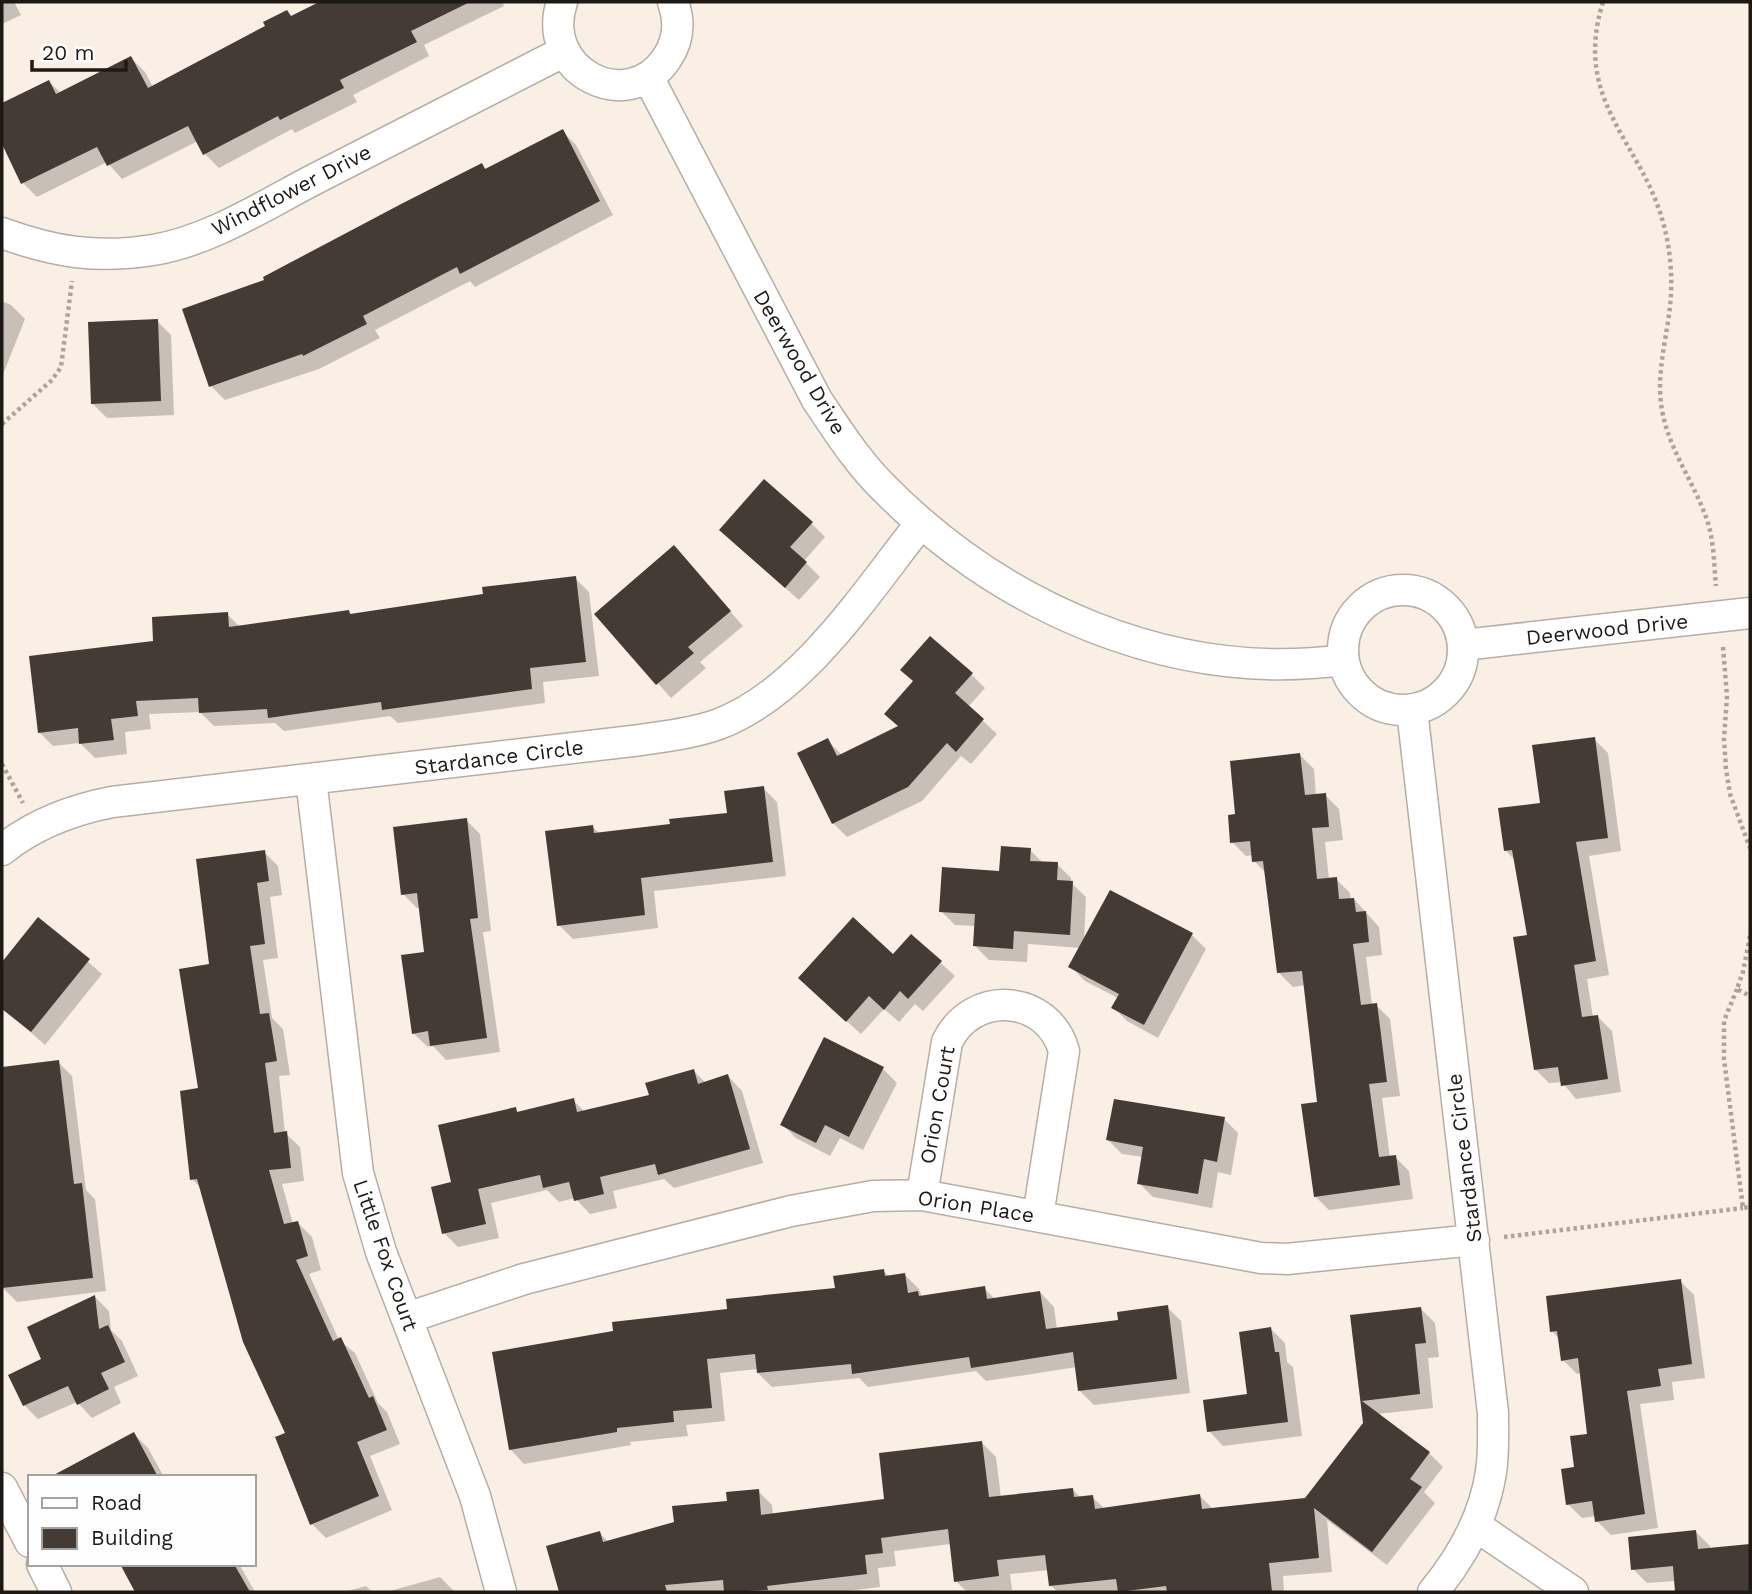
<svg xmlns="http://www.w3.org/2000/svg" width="1752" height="1594" font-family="'Work Sans',sans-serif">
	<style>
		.shadow { fill: #0003 }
		.building { fill: #443c34 }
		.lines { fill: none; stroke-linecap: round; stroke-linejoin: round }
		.minor-casing { stroke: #b8ada4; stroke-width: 33 }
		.path { stroke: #aca49c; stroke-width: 4.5; stroke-dasharray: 3.5 3.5; stroke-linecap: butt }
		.minor { stroke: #fff; stroke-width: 30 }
		.labels { text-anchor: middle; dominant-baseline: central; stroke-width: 7; stroke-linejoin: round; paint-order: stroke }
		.street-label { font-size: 21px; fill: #1d1915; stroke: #fefefe }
	</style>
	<rect width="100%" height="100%" fill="#faefe5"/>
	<!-- shadow -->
	<path class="shadow" d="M2,2H14L21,15L2,24Z
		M323,2H502L504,6L424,45L429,56L353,95L357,102L295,133L292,129L219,168L205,154L198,141L122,179L107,162L37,197L23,183L2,140V105L49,82L61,93L131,58L145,72L153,87Z
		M562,131L576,145L613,215L475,287L470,281L375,330L380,338L319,369L225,400L211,386L267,281L482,165L487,170Z
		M2,301L11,305L25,319L2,377Z
		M157,321L171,335L174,415L107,418L93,404Z
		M811,523L825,537L804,561L820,577L799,600L735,544Z
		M687,562L743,626L700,662L706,668L671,698L596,614Z
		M575,578L589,592L599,676L543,682L545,703L398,723L390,716L284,731L275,723L214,726L200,712L149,714L151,729L125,732L127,754L95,758L80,743L53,746L39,732L155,643L227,614L240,627L349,612L352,615L485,596Z
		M971,674L985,688L968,707L997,734L971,764L961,756L922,801L847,837L833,823L828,741L842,755L900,727Z
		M1594,739L1608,753L1621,851L1589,856L1609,975L1587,979L1593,1017H1598L1612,1031L1621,1092L1576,1099L1562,1082L1549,1083L1535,1069L1529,936L1516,861L1506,851Z
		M1300,755L1314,769L1316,796L1325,795L1339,809L1343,840L1325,842L1329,879H1336L1350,893L1351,900L1354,899L1379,927L1382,955L1366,957L1372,1005H1376L1390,1019L1400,1096L1382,1098L1390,1158L1395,1157L1409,1171L1413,1199L1329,1210L1315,1196L1319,1103L1305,985L1293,987L1279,973L1267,874L1254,861L1253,855L1246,856L1232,842L1237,815Z
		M763,788L777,802L786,876L654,891L658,928L573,939L559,925L593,827L600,834L672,825L729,814Z
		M466,820L480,834L491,931L483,932L500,1052L446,1060L433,1046L428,1047L413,1033L426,953L421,908H417L403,894Z
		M1030,850L1043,863L1057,864L1071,878V883L1086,897L1084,942L1192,935L1206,949L1158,1038L1127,1021L1113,1007L1118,998L1085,981L1071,967L1081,948L1028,944L1027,962L989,960L975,946L976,926L955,925L941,911L1001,873Z
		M264,852L278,866L282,895L270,897L278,958L263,960L272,1018L283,1029L290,1075L279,1076L285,1133L300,1147L304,1181L282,1184L293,1224L298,1223L312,1237L321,1270L309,1274L339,1340L355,1353L378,1403L387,1412L400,1444L370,1456L392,1510L326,1538L312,1524L287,1433L202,1189L192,1179L211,966Z
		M39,919L102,974L45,1045L2,1007L9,999L2,993V965Z
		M911,936L955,976L923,1011L915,1004L899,1022L884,1009L861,1034L814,992L893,956Z
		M58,1062L72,1076L86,1190L95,1199L106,1291L17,1302L3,1288L2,1279V1069Z
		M883,1069L897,1083L863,1150L840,1138L830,1156L796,1138L782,1124Z
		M694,1071L706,1083L728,1076L742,1091L763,1163L674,1188L664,1179L613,1191L617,1208L590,1214L575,1198L559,1202L547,1190L491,1203L499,1238L458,1247L444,1233L453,1183L515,1109L519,1113L573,1100L585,1112L651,1096Z
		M1224,1119L1238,1133L1231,1175L1218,1172L1212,1208L1153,1197L1139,1183L1143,1157L1122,1154L1108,1140Z
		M883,1271L890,1277L905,1275L919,1289L922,1297L984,1288L995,1299L1040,1292L1054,1307L1057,1329L1120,1322L1167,1307L1181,1321L1190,1393L1094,1405L1080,1391L1077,1367L986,1381L976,1371L868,1387L859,1378L772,1387L758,1373V1369L720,1373L725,1421L686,1425L688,1436L630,1442L631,1445L524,1464L510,1449L729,1311L837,1290Z
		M1680,1281L1694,1295L1705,1378L1672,1382L1674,1400L1640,1404L1658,1528L1611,1535L1597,1521L1596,1516L1582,1518L1568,1504L1576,1469L1589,1435L1582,1373L1577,1374L1563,1360L1560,1340L1552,1331Z
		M95,1297L109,1311L111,1330L122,1341L138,1376L114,1387L121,1403L92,1418L77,1402L38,1419L24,1405L43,1360Z
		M1421,1309L1435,1323L1439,1357L1428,1358L1433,1408L1377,1414L1429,1453L1443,1467L1424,1492L1435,1503L1387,1565L1327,1520L1332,1572L1283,1576L1284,1592H1058L1050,1585L1049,1570L1010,1574L1012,1590L967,1592L956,1581L951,1544L894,1551L896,1566L878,1568L880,1587L840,1592H561L548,1547L599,1533L609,1542L676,1523L758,1491L772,1505L773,1515L886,1501L982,1443L996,1457L1001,1498L1073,1490L1081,1498L1092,1497L1105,1509L1199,1495L1213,1509L1306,1500L1364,1423L1352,1316Z
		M1271,1329L1285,1343L1287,1362L1293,1367L1302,1436L1223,1446L1209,1431L1249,1396Z
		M134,1434L148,1448L164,1477H75Z
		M1696,1532L1710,1546V1549L1750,1545V1592H1677L1676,1581L1647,1583L1633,1569Z
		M122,1564H239L255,1592H137Z
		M440,1577L455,1592H386Z
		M366,1586L372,1592H344Z"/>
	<!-- building -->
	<path class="building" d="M319,2H470L411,31L417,42L340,80L344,88L280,120L278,116L203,155L188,126L107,166L97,147L21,184L2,144V103L49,80L56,94L131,56L148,88L265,26L263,22L287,10L291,16Z
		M563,129L600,201L460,274L457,267L363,316L367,324L303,356L302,354L209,387L182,309L264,280L263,277L403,203L482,163L485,169Z
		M158,319L161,401L91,404L88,322Z
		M764,479L813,522L790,547L807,562L785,588L719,530Z
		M674,545L731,611L688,647L694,653L656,685L594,614Z
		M576,576L586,662L530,668L532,689L382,710L381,702L268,718L267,709L199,713L198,698L136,701L138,716L111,719L114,740L79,744L78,728L38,733L29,656L153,641L152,617L228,612L229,627L349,610L350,614L483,594L482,587Z
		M930,636L973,673L955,693L984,719L956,752L947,743L908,787L832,824L797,753L828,738L837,756L898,726L884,714L913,681L900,670Z
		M1595,737L1608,838L1576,842L1596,961L1574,965L1582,1017L1598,1015L1608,1079L1561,1086L1558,1067L1534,1070L1513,937L1527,935L1512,850L1504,851L1498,808L1540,803L1532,745Z
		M1300,753L1305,795L1326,793L1329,827L1312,828L1317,879L1337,877L1339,899L1354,898L1356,912L1366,911L1369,942L1353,944L1361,1005L1377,1003L1387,1082L1369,1084L1379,1157L1396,1155L1400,1185L1314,1197L1301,1104L1317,1102L1302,971L1277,973L1263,861L1252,862L1250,841L1230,843L1228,815L1235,814L1230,761Z
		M764,786L773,862L641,878L645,915L557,926L545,831L593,825L594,833L670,824L669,819L727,813L724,791Z
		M467,818L478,918L470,919L487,1038L430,1046L428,1031L412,1034L401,955L424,952L417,893L401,895L393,827Z
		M1001,846L1031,848L1030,861L1058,862L1057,880L1073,881L1070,935L1014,931L1013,949L973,946L975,914L939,912L942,867L999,871Z
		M265,850L269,881L257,883L265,944L250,946L260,1014L269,1013L277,1061L265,1063L274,1133L287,1131L291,1168L269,1170L284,1224L298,1221L308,1256L296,1260L333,1341L341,1337L369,1398L373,1396L387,1430L357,1442L379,1496L310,1525L275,1437L285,1433L243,1342L197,1179L190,1180L180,1091L198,1088L179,969L209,964L196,859Z
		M1110,890L1193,933L1144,1025L1111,1008L1119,994L1068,967Z
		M38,917L90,959L31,1032L2,1009V962Z
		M853,917L893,954L911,934L942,961L908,999L900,991L884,1010L869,996L846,1022L798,978Z
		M824,1037L884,1067L849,1137L825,1125L816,1143L780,1125Z
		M59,1060L74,1184L82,1183L93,1278L2,1288V1067Z
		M694,1069L698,1084L728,1074L750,1149L658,1175L655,1164L600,1177L604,1194L574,1201L569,1182L543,1188L540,1175L478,1189L486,1224L442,1234L431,1187L451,1182L438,1125L516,1107L517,1112L574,1098L577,1112L649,1095L645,1083Z
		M1114,1099L1225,1117L1217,1162L1204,1159L1198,1194L1137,1184L1143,1147L1106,1140Z
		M884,1269L885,1276L905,1273L908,1293L918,1291L919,1296L985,1286L987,1299L1040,1291L1046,1329L1118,1320L1117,1312L1168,1305L1177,1379L1078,1391L1073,1352L971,1368L969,1357L852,1374L851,1364L757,1373L755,1354L707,1359L712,1408L673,1411L674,1422L617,1428V1432L509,1450L492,1352L613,1331L612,1322L727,1309L726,1299L835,1288L833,1276Z
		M1681,1279L1692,1364L1658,1369L1661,1386L1627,1391L1645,1514L1595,1522L1592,1501L1566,1505L1561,1469L1574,1467L1570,1436L1587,1434L1578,1358L1561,1361L1557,1331L1550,1332L1546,1296Z
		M95,1295L99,1329L108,1325L125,1362L101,1373L109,1389L77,1405L68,1386L23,1406L8,1375L41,1359L27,1327Z
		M1421,1307L1426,1343L1415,1344L1420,1394L1362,1401L1430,1452L1410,1479L1422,1487L1372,1552L1314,1508L1319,1558L1269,1563L1272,1592H1167L1166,1586L1118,1592L1116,1579L1049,1586L1045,1555L997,1560L999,1576L954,1582L948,1529L881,1538L883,1553L865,1555L867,1574L767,1586L768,1590L724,1592L723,1580L665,1585L667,1592H559L546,1546L600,1531L603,1542L674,1522L672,1506L727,1501L726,1492L759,1489L761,1515L884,1499L879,1453L982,1441L989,1497L1073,1488L1074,1497L1093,1495L1095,1509L1200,1494L1202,1509L1305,1498L1363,1423L1350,1315Z
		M1271,1327L1275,1352H1279L1288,1422L1207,1432L1203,1400L1247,1394L1239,1332Z
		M134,1432L158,1477H50Z
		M1696,1530L1698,1549L1750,1544V1592H1675L1673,1566L1631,1570L1628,1537Z
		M120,1564H234L250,1592H135Z"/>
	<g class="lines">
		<defs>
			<path id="minor" d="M562,2C539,71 628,117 667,58C679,40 680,21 673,2
				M648,77L817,400C838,431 858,463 885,489C1003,608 1173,683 1343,660
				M2,233C54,252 97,259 153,250C209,241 263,206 313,180C396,137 480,95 563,52
				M1343 650a60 60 0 1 1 120 0a60 60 0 1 1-120 0Z
				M1463,645L1750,613
				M1412,710L1493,1413C1493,1432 1494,1453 1491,1472C1484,1518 1462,1557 1433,1592
				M311,779L358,1173L381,1252L475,1496L501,1592
				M2,850C34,824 71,810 112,802L641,740C667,736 694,733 719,724C803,692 867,591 921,523
				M922,1195L947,1042C972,989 1048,994 1064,1051L1038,1216
				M407,1318L524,1279L791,1211L873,1196L922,1195L1261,1258L1287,1259L1474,1240
				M2,1488L30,1542
				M1476,1526L1573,1592
				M42,1564L56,1592"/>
		</defs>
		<!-- minor casing -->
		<use href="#minor" class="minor-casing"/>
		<!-- path -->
		<path class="path" d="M1603,2C1571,104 1645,143 1665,230C1670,250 1672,273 1671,294C1669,333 1655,371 1662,410C1669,451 1695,483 1708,523C1714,543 1714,565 1716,586
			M2,424L52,380L61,367L72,281
			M1723,647L1727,696L1724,739L1726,769L1730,794L1750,848
			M2,764L23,803
			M1750,936L1743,972L1737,989L1750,996
			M1737,989L1724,1021V1059L1743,1208L1750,1207
			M1504,1237L1743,1208"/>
		<!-- minor -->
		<use href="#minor" class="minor"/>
	</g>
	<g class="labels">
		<!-- street labels -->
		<g class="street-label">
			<text transform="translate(291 190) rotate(-27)">Windflower Drive</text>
			<text transform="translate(800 362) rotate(60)">Deerwood Drive</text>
			<text transform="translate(1607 629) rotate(-6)">Deerwood Drive</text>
			<text transform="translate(499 757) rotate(-7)">Stardance Circle</text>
			<text transform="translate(937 1105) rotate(-80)">Orion Court</text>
			<text transform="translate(1464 1158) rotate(-97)">Stardance Circle</text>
			<text transform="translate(976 1206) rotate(9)">Orion Place</text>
			<text transform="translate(386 1255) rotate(71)">Little Fox Court</text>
		</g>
	</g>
	<!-- border -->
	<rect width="1752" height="1594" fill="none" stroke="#1d1915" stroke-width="7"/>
	<!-- legend -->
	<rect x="28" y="1475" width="228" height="91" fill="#fefefe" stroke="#a4a2a1" stroke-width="2"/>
	<rect x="42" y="1498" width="35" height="10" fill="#ffffff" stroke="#a4a2a1" stroke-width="2"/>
	<text x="91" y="1510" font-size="21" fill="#1d1915">Road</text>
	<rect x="42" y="1528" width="35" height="21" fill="#443c34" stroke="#a4a2a1" stroke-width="2"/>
	<text x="91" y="1545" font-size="21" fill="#1d1915">Building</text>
	<!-- scale -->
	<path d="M32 60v10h94v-10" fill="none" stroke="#1d1915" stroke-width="3.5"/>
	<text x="42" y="60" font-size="21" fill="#1d1915" stroke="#fefefe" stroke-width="5" paint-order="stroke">20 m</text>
</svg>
